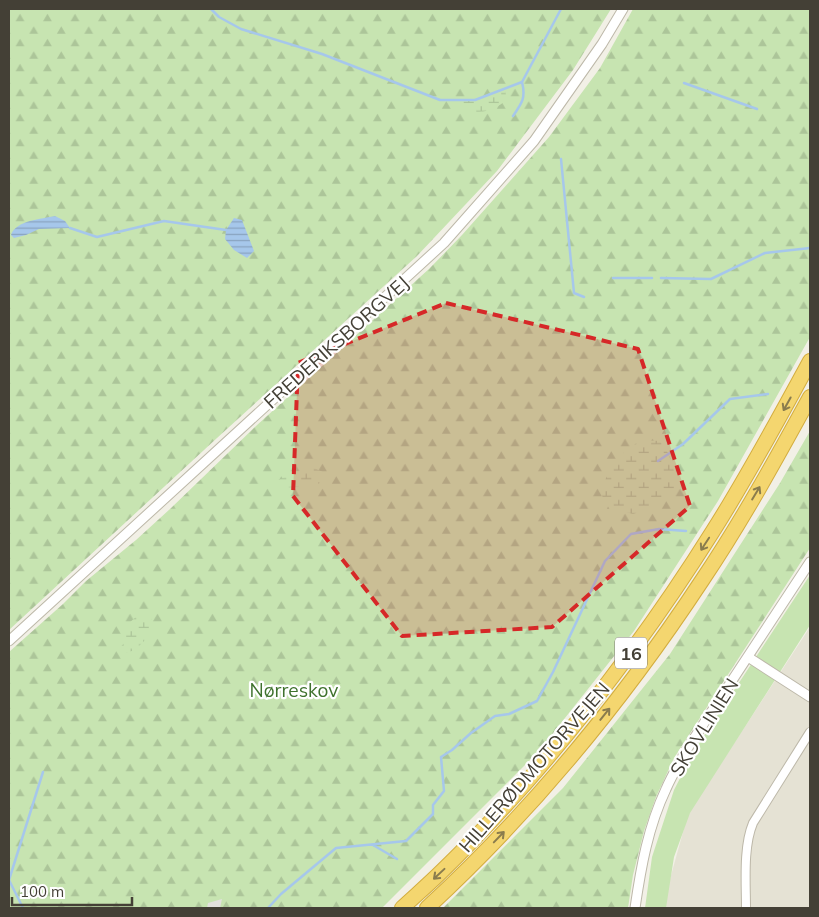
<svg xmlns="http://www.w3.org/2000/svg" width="819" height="917" font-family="Mulish,sans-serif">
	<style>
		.residential { fill: #e5e2d4 }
		.green { fill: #c7e4b1 }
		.forest { fill: url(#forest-firs) }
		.wetland { fill: url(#wetland-marsh) }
		.parking { fill: #e3e1de }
		.water { fill: url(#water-rules) }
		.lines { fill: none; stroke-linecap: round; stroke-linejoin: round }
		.stream { stroke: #a6c7eb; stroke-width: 2.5 }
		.minor-casing { stroke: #bdb8a9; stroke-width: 10 }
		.tertiary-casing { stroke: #bdb8a9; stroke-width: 11 }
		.motorway-casing { stroke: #d3ad3f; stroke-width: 16 }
		.minor { stroke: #fff; stroke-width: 8 }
		.tertiary { stroke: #fff; stroke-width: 9 }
		.motorway { stroke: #f4d66f; stroke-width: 14 }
		.oneway { stroke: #8a7c4d }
		.marked { fill: #d62828; fill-opacity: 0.2; stroke: #d62828; stroke-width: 4; stroke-dasharray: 10 6; stroke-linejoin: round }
		.labels { text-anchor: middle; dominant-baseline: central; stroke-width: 4.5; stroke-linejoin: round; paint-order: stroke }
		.shield { fill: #fff; stroke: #7c7972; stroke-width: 1 }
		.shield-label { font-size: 18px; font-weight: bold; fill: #444036 }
		.street-label { font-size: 19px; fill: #444036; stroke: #fff }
		.park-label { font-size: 19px; fill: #3f722d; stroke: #fff }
	</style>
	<defs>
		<pattern id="forest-firs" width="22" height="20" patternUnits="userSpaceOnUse" patternTransform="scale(1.25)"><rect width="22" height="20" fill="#c7e4b1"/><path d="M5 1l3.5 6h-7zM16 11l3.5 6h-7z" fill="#acc599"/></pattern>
		<pattern id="wetland-marsh" width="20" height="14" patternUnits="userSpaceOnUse" patternTransform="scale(1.25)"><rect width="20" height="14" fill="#c7e4b1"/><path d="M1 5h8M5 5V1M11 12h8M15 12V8" fill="none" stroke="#acc599"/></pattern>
		<pattern id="water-rules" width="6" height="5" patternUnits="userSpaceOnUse" patternTransform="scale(1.25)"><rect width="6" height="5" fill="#a6c7eb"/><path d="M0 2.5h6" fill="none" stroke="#89a3bf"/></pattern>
	</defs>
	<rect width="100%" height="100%" fill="#f2f0e6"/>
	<!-- residential -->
	<path class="residential" d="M810,627V908H662L688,814Z"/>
	<!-- green -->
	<path class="green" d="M810,575V625L690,813L674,857L666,908H645L652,857L674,790L694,751Z"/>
	<!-- forest -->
	<path class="forest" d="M9,9H611L573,70L497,171L417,256L217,438L9,630Z
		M633,9H810V337L718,501L634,631L538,752L382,908H9V652L63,604L86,581L136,540L170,509L256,426L430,268L462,235L549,137L600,68Z
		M810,431V548L674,758L656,797L644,831L633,875L628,908H443L563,788L670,654L780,483Z"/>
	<!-- wetland -->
	<path class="wetland" d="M505,91L507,99C497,109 483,115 469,110C465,109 461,106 457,104L462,100L474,101L490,93Z
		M641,440L660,441L665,447L673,465L676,485L668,498L655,507L633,514L619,510H610L601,494L606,478L625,451Z
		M314,468L325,473L323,482L311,486L278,488L274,482L295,472Z
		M148,612L154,625L148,637L135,650L122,654L118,650L124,643V636L127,625L139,614Z"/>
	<!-- parking -->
	<path class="parking" d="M222,899L220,908H207L208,903Z"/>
	<!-- water -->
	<path class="water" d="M55,216L65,221L70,228L39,229L26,235L14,238L11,235C16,220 42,219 55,216Z
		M234,218L242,220L254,251L247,258L234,250L225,239L226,230Z"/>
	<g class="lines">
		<!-- stream -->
		<path class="stream" d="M211,9L219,17L241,29L322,54L440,100H475L522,82C526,98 522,103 513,116
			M522,82L561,9
			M684,83L757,109
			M561,159L574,293L584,297
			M70,228L97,237L164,221L226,230
			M613,278H652
			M661,278L711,279L765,253L810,248
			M658,461L683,444L730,399L768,394
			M373,845L397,859
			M23,908L9,880L43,772
			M268,908L281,894L336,848L406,841L433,814V805L444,791L441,757L452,750L471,733L495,716L509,714L537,701L553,672L605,561L631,534L659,529L686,531"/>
		<defs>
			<path id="minor" d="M746,908C746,882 743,847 753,823L810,732"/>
			<path id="tertiary" d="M9,641L444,243L534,141L602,44L623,9
				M748,657L810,697
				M635,908C641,867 648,827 666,789C672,775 680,762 687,749L810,562"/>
			<path id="motorway" d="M402,908C416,895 430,883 443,870C471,843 498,814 524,785C594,705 656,622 713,531C748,476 779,418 810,361
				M427,908C532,811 624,699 703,579C742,521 776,459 810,397"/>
		</defs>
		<!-- minor casing -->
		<use href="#minor" class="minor-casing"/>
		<!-- tertiary casing -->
		<use href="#tertiary" class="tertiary-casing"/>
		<!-- motorway casing -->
		<use href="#motorway" class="motorway-casing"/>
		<!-- minor -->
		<use href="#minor" class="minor"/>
		<!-- tertiary -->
		<use href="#tertiary" class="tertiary"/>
		<!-- motorway -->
		<use href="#motorway" class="motorway"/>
	</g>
	<!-- one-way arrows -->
	<defs><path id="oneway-shaft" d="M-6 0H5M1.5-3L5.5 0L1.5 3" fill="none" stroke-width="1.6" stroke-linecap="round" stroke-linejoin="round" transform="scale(1.25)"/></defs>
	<g class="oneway">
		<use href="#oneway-shaft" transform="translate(787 404) rotate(119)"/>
		<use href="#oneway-shaft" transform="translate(756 493) rotate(-59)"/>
		<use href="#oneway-shaft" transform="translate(705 544) rotate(123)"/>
		<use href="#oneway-shaft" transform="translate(605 714) rotate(-51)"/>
		<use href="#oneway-shaft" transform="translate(499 837) rotate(-46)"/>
		<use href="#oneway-shaft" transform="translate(439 874) rotate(137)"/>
	</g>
	<!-- marked area -->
	<path class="marked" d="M446,303L638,349L690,506L552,627L402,636L293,496L298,363Z"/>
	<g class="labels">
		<!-- shield labels -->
		<rect class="shield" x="615" y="637.5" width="32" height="31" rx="4"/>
		<g class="shield-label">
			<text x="631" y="653">16</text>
		</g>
		<!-- street labels -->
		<g class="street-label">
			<text transform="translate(336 342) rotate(-42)">FREDERIKSBORGVEJ</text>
			<text transform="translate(704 727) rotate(-58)">SKOVLINIEN</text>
			<text transform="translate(534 767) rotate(-49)">HILLERØDMOTORVEJEN</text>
		</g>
		<!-- park labels -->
		<g class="park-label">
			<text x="294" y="690">Nørreskov</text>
		</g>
	</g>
	<!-- border -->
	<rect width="819" height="917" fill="none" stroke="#444036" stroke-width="20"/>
	<!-- scale -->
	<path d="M12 897v8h120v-8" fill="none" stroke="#444036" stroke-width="2.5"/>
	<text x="20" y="897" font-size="15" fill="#444036" stroke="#ffffff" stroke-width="4" paint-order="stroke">100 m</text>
</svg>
